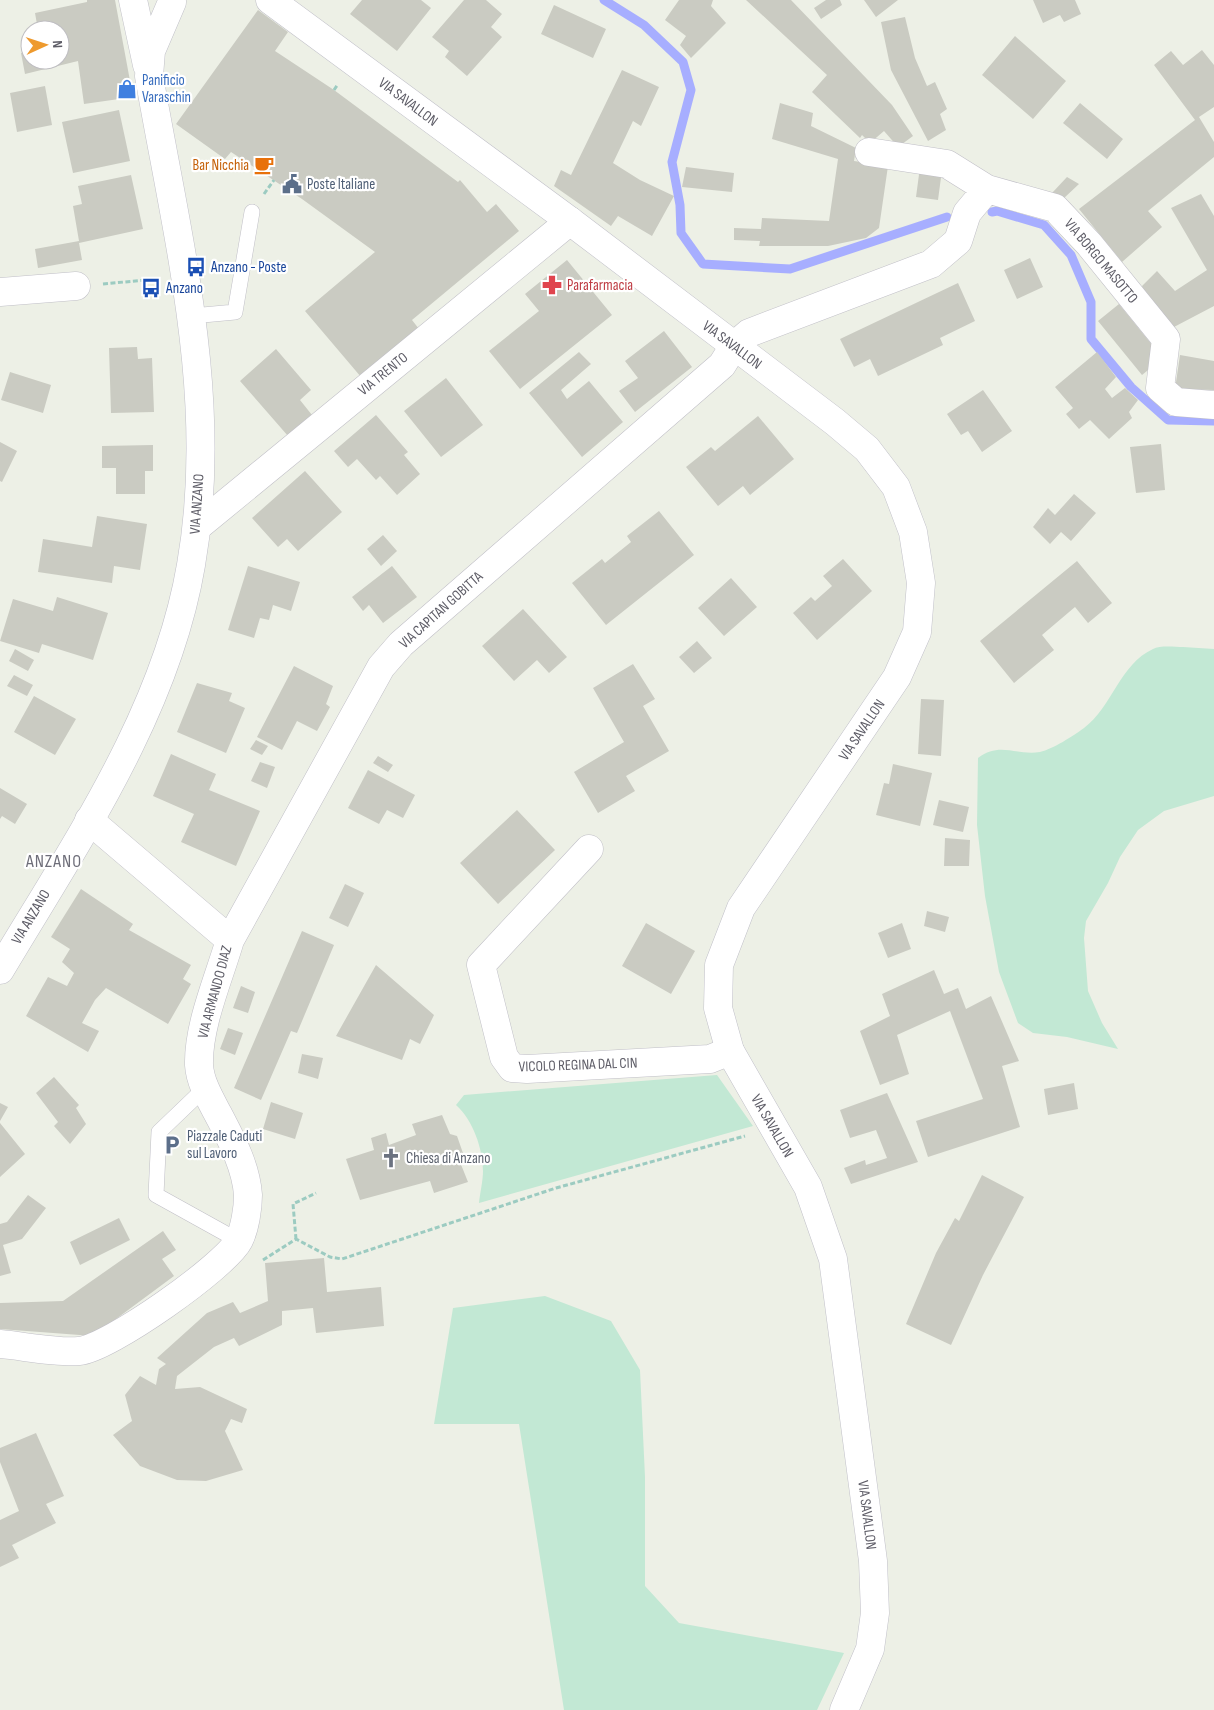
<svg xmlns="http://www.w3.org/2000/svg" width="1214" height="1710" font-family="'Sofia Sans Condensed',sans-serif">
	<style>
		.green { fill: #c2e8d4 }
		.lines { fill: none; stroke-linecap: round; stroke-linejoin: round }
		.stream { stroke: #a7aeff; stroke-width: 9 }
		.building { fill: #cacbc2 }
		.lane-casing { stroke: #c0bfc7; stroke-width: 16 }
		.street-casing { stroke: #c0bfc7; stroke-width: 29 }
		.secondary-casing { stroke: #c1c0c9; stroke-width: 29 }
		.path { stroke: #9ccbc1; stroke-width: 3; stroke-dasharray: 5 2.5; stroke-linecap: butt }
		.lane { stroke: #fff; stroke-width: 15 }
		.street { stroke: #fff; stroke-width: 28 }
		.secondary { stroke: #fff; stroke-width: 28 }
		.labels { text-anchor: middle; dominant-baseline: central; stroke-width: 4.5; stroke-linejoin: round; paint-order: stroke }
		.shop-label { font-size: 15px; fill: #366cbe; stroke: #fff; text-anchor: start }
		.street-label { font-size: 15px; fill: #5e5d67; stroke: #fff }
		.food-label { font-size: 15px; fill: #c56008; stroke: #fff; text-anchor: end }
		.service-label { font-size: 15px; fill: #4e5e75; stroke: #fff; text-anchor: start }
		.transit-label { font-size: 15px; fill: #164399; stroke: #fff; text-anchor: start }
		.health-label { font-size: 15px; fill: #be3a42; stroke: #fff; text-anchor: start }
		.worship-label { font-size: 15px; fill: #5b616d; stroke: #fff; text-anchor: start }
		.quarter-label { font-size: 18px; letter-spacing: 1px; fill: #6e6e79; stroke: #fff }
	</style>
	<rect width="100%" height="100%" fill="#edf0e6"/>
	<!-- green -->
	<path class="green" d="M1183,647L1214,649V796L1164,811L1138,830L1120,857L1108,883L1086,921L1084,938L1088,991L1102,1023L1118,1049L1067,1037L1033,1033L1018,1023L999,972L985,896L977,825L978,758C1000,741 1016,756 1040,752C1053,749 1073,736 1084,728C1112,707 1120,664 1153,649C1160,645 1175,647 1183,647Z
		M717,1075L753,1126L479,1203C480,1193 483,1181 483,1171C483,1149 473,1120 456,1105L464,1095Z
		M545,1296L611,1321L640,1370L645,1477V1586L679,1623L844,1653L817,1710H564L519,1424H434L453,1308Z"/>
	<g class="lines">
		<!-- stream -->
		<path class="stream" d="M604,0L644,25L683,62L691,90L672,162L680,205L681,233L703,264L790,269L947,217
			M992,212L997,211L1044,225L1071,255L1091,302V339L1131,387L1168,420L1214,421"/>
	</g>
	<!-- building -->
	<path class="building" d="M87,0H115L133,97L84,104L78,61L25,74L21,53L30,50V60H60V30H38L35,13L87,2Z
		M362,0H421L431,8L397,51L350,14Z
		M464,0H486L502,14L491,27L502,37L467,76L445,57L449,51L432,37Z
		M679,0H713L711,6L726,23L691,58L680,45L686,36L665,20Z
		M746,0H791L892,105L913,136L898,147L884,131L870,143L862,135L860,138L812,92L827,75Z
		M826,0H840L842,5L821,19L814,8Z
		M864,0H898L876,17Z
		M1033,0H1075L1081,14L1064,22L1060,15L1043,23Z
		M554,5L606,29L593,58L541,34Z
		M258,10L288,32L275,51L334,90L458,182L460,180L487,212L496,204L519,231L412,320L419,329L361,377L305,311L375,252L302,199L231,152L225,159L176,124Z
		M905,17L915,58L927,86L935,82L947,109L940,114L946,130L928,141L891,70L881,22Z
		M1015,36L1066,81L1033,119L982,75Z
		M1202,50L1214,65V107L1199,117L1214,142V157L1148,211L1162,227L1122,262L1079,209L1195,120L1154,65L1171,51L1183,65Z
		M622,70L659,87L641,126L633,121L613,163L640,180L674,196L652,236L618,216L611,226L554,186L561,170L571,175Z
		M45,86L52,125L17,132L10,93Z
		M780,103L813,113L811,126L856,148L854,161L888,166L879,228L866,238L828,246H759L760,241L734,240V228L761,229L762,218L829,221L838,159L772,139Z
		M1080,103L1123,139L1107,159L1063,123Z
		M119,110L130,161L73,173L62,122Z
		M686,167L734,173L732,192L682,187Z
		M920,167L942,170L938,200L916,197Z
		M131,175L143,229L79,243L82,260L38,268L35,249L79,241L73,206L82,204L78,186Z
		M1067,177L1079,184L1063,199L1052,193Z
		M1201,194L1214,216V306L1174,327L1147,301L1142,286L1157,271L1175,291L1207,270L1171,208Z
		M1030,258L1043,287L1017,299L1004,270Z
		M567,260L612,315L520,389L489,351L539,311L525,294Z
		M958,283L975,321L940,338L943,345L878,376L870,359L854,367L840,339Z
		M1119,304L1157,351L1153,366L1142,375L1098,321Z
		M664,331L692,367L635,412L619,391L638,378L625,361Z
		M137,347L138,359L152,358L154,412L111,413L109,348Z
		M276,349L311,390L300,400L312,415L288,436L240,381Z
		M579,352L591,364L561,390L567,399L589,381L623,422L582,457L529,393Z
		M1097,352L1116,377L1105,389L1112,398L1125,388L1138,400L1129,412L1132,418L1109,439L1090,420L1079,429L1066,414L1073,408L1055,387Z
		M1180,355L1214,361V390L1175,389Z
		M10,372L51,385L43,413L1,400Z
		M446,378L483,425L441,457L404,411Z
		M983,390L1012,431L982,452L968,431L961,435L947,414Z
		M376,415L408,452L404,455L420,474L397,495L380,476L376,480L357,459L348,467L334,451Z
		M758,416L794,459L750,495L743,486L718,506L686,467L711,447L715,451Z
		M0,442L17,451L2,482L0,481Z
		M1161,444L1165,490L1136,493L1130,447Z
		M153,445V471H145V494H116V468H102V446Z
		M305,471L342,512L298,551L287,539L278,547L252,518Z
		M1074,494L1096,513L1071,541L1061,532L1050,544L1033,527L1048,508L1055,515Z
		M659,511L694,555L606,625L572,583L602,559L605,563L631,542L627,536Z
		M97,516L147,524L140,570L114,566L112,583L38,572L43,539L92,547Z
		M383,535L397,551L381,566L367,549Z
		M843,559L872,591L817,640L793,613L811,597L815,601L832,586L823,576Z
		M1077,561L1112,603L1088,623L1075,607L1042,635L1054,650L1014,683L980,641Z
		M248,566L300,582L291,611L273,605L269,620L260,618L254,638L228,630Z
		M392,566L417,597L383,623L369,605L363,611L352,597Z
		M731,578L757,607L724,636L698,608Z
		M57,597L108,613L93,660L42,644L39,653L0,641L13,599L53,611Z
		M523,609L567,657L549,673L537,660L514,681L482,646Z
		M697,641L712,658L694,673L679,657Z
		M15,649L34,660L28,671L9,661Z
		M633,664L655,699L643,706L669,751L626,776L635,791L598,813L574,772L624,742L593,688Z
		M294,666L333,686L326,704L330,707L317,731L297,721L282,750L257,737Z
		M14,675L33,685L27,696L7,686Z
		M197,683L232,693L229,701L245,708L226,753L177,732Z
		M34,696L76,719L55,755L14,732Z
		M921,699L944,700L941,756L918,754Z
		M256,740L268,746L262,755L250,749Z
		M171,754L216,774L209,790L260,811L236,866L181,842L194,814L153,796Z
		M378,756L393,765L388,772L373,763Z
		M260,762L275,767L267,788L251,781Z
		M893,764L932,773L920,826L876,815L884,783L889,784Z
		M368,770L415,795L403,818L387,810L379,824L348,808Z
		M0,788L27,804L15,824L2,816L0,819Z
		M939,800L969,807L963,832L933,825Z
		M517,810L555,850L498,904L460,863Z
		M945,838L970,840L969,866H944Z
		M345,884L364,893L348,927L329,918Z
		M81,889L133,924L129,930L191,965L183,979L191,984L168,1024L106,988L95,1000L82,1023L99,1031L88,1052L26,1016L48,977L67,986L74,973L62,962L70,949L51,937Z
		M927,911L949,917L945,932L924,926Z
		M646,923L695,951L671,994L622,966Z
		M902,923L911,949L888,958L878,933Z
		M302,931L334,945L297,1033L291,1031L261,1100L234,1088Z
		M376,965L434,1015L420,1044L410,1039L402,1060L336,1036Z
		M934,970L944,994L958,988L966,1009L991,996L1019,1061L1002,1066L1020,1127L928,1157L916,1121L983,1099L950,1011L897,1035L909,1074L880,1085L860,1031L890,1016L882,994Z
		M241,986L255,992L248,1013L233,1008Z
		M228,1028L243,1033L235,1055L220,1049Z
		M302,1054L323,1058L318,1079L298,1073Z
		M54,1077L79,1105L76,1108L86,1124L70,1144L54,1126L58,1122L36,1093Z
		M1074,1083L1078,1109L1048,1115L1044,1089Z
		M887,1093L918,1162L851,1184L844,1168L865,1160L866,1165L887,1158L876,1130L850,1138L840,1110Z
		M271,1102L303,1113L295,1139L263,1129Z
		M0,1103L8,1107L0,1121Z
		M442,1115L450,1134L457,1136L464,1156L460,1162L468,1182L434,1193L430,1181L360,1200L346,1159L374,1150L371,1138L386,1133L389,1145L416,1135L412,1124Z
		M0,1123L25,1154L0,1177Z
		M982,1175L1024,1197L983,1275L951,1345L906,1324L936,1253L955,1218L959,1221Z
		M28,1195L46,1208L22,1239L3,1245L11,1273L0,1276V1224L7,1222Z
		M119,1218L130,1240L80,1265L70,1242Z
		M163,1231L176,1250L162,1259L174,1276L93,1336L0,1329V1303L63,1301Z
		M324,1258L327,1292L381,1287L384,1326L316,1333L313,1308L282,1311V1325L239,1346L234,1338L214,1347L177,1376L175,1389L200,1387L247,1409L242,1423L231,1419L225,1431L243,1470L206,1481L177,1480L140,1466L113,1435L132,1421L125,1395L140,1376L156,1385L159,1369L166,1364L157,1358L207,1313L233,1302L240,1313L268,1301L265,1263Z
		M36,1433L64,1496L46,1504L56,1523L12,1545L19,1558L0,1567V1520L19,1511L0,1462V1448Z"/>
	<g class="lines">
		<defs>
			<path id="lane" d="M192,316L235,312L252,212
				M205,1088L159,1132L156,1195L239,1241"/>
			<path id="street" d="M869,152L947,164L987,189
				M0,292L76,286
				M197,527L570,221
				M589,849L481,965L504,1057L512,1068L527,1069L710,1059L730,1051
				M230,940L381,667L401,644L722,365L734,346L749,333L931,264L958,241L967,213L987,189L1055,208L1089,244L1166,339L1160,388L1176,402L1214,405
				M0,1344C23,1346 57,1353 79,1351C108,1349 226,1266 239,1240C245,1228 248,1208 248,1195C246,1166 231,1139 218,1114C210,1099 200,1082 199,1065C198,1025 219,978 230,940L89,820"/>
			<path id="secondary" d="M133,0L147,65
				M270,0L570,221L835,422L867,449L896,487L913,532L921,583L917,632L897,677L741,908L719,965L718,1008L730,1051L808,1187L833,1259L873,1561L875,1613L870,1649L844,1710
				M0,970C75,844 166,713 191,565C220,400 177,237 149,76L151,51L172,2"/>
		</defs>
		<!-- lane casing -->
		<use href="#lane" class="lane-casing"/>
		<!-- street casing -->
		<use href="#street" class="street-casing"/>
		<!-- secondary casing -->
		<use href="#secondary" class="secondary-casing"/>
		<!-- path -->
		<path class="path" d="M334,90L338,84
			M264,194L274,180
			M103,284L156,279
			M296,1239L293,1204L316,1193
			M263,1260L296,1239L330,1257L342,1259L556,1188L745,1136"/>
		<!-- lane -->
		<use href="#lane" class="lane"/>
		<!-- street -->
		<use href="#street" class="street"/>
		<!-- secondary -->
		<use href="#secondary" class="secondary"/>
	</g>
	<!-- icons -->
	<defs>
		<symbol id="shop-bare" viewBox="-9 -9 18 18"><path d="M-5-2.5h2.3a2.7 3.5 0 0 1 5.4 0H5L5.5 6h-11ZM-1.5-2.5h3a1.5 2.3 0 0 0-3 0Z" fill="#3f7fe0" stroke="#fff" stroke-width="2.5" paint-order="stroke"/></symbol>
		<symbol id="cafe-bare" viewBox="-9 -9 18 18"><path d="M-5.5-4.5H6V0H3Q3 3.5 0 3.5H-2.5Q-5.5 3.5-5.5 0ZM3-3.2v2h1.7v-2ZM-6 4.5H4V6H-6Z" fill="#e8710a" stroke="#fff" stroke-width="2.5" paint-order="stroke"/></symbol>
		<symbol id="civic-bare" viewBox="-9 -9 18 18"><path d="M-.6-6.5H3V-4.5H.6V-3L4-1V1h2V6H-6V1h2V-1L-.6-3ZM-1.2 2.5V6h2.4V2.5Z" fill="#5c6f8a" stroke="#fff" stroke-width="2.5" paint-order="stroke"/></symbol>
		<symbol id="bus-bare" viewBox="-9 -9 18 18"><path d="M-5-6H5V4H4V6H2V4H-2V6H-4V4H-5ZM-3.5-4V0h7V-4ZM-3.5 1.2v1.5H-2V1.2ZM2 1.2v1.5H3.5V1.2Z" fill="#1a4fb4" stroke="#fff" stroke-width="2.5" paint-order="stroke"/></symbol>
		<symbol id="pharmacy-bare" viewBox="-9 -9 18 18"><path d="M-2-6h4v4h4v4h-4v4h-4v-4h-4v-4h4Z" fill="#e0444e" stroke="#fff" stroke-width="2.5" paint-order="stroke"/></symbol>
		<symbol id="parking-bare" viewBox="-9 -9 18 18"><path d="M-3.5-5.5H1a3.5 3.5 0 0 1 0 7H-1V5.5H-3.5ZM-1-3.4V-.6H.8a1.4 1.4 0 0 0 0-2.8Z" fill="#5c6f8a" stroke="#fff" stroke-width="2.5" paint-order="stroke"/></symbol>
		<symbol id="church-bare" viewBox="-9 -9 18 18"><path d="M-1.2-6h2.4v3.5h3.3v2.4h-3.3V6h-2.4V-.1h-3.3v-2.4h3.3Z" fill="#6b7280" stroke="#fff" stroke-width="2.5" paint-order="stroke"/></symbol>
	</defs>
	<g fill-rule="evenodd">
		<use href="#shop-bare" x="113" y="75" width="28" height="28"/>
		<use href="#cafe-bare" x="250" y="151" width="28" height="28"/>
		<use href="#civic-bare" x="278" y="170" width="28" height="28"/>
		<use href="#bus-bare" x="182" y="253" width="28" height="28"/>
		<use href="#pharmacy-bare" x="538" y="271" width="28" height="28"/>
		<use href="#bus-bare" x="137" y="274" width="28" height="28"/>
		<use href="#parking-bare" x="158" y="1131" width="28" height="28"/>
		<use href="#church-bare" x="377" y="1144" width="28" height="28"/>
	</g>
	<g class="labels">
		<!-- shop labels -->
		<g class="shop-label">
			<text x="142" y="80">Panificio<tspan x="142" dy="17">Varaschin</tspan></text>
		</g>
		<!-- street labels -->
		<g class="street-label">
			<text transform="translate(408 102) rotate(37)">VIA SAVALLON</text>
			<text transform="translate(1101 261) rotate(50)">VIA BORGO MASOTTO</text>
			<text transform="translate(732 345) rotate(37)">VIA SAVALLON</text>
			<text transform="translate(383 374) rotate(-39)">VIA TRENTO</text>
			<text transform="translate(197 504) rotate(-86)">VIA ANZANO</text>
			<text transform="translate(441 610) rotate(-42)">VIA CAPITAN GOBITTA</text>
			<text transform="translate(862 730) rotate(-56)">VIA SAVALLON</text>
			<text transform="translate(31 917) rotate(-59)">VIA ANZANO</text>
			<text transform="translate(215 992) rotate(-75)">VIA ARMANDO DIAZ</text>
			<text transform="translate(578 1065) rotate(-2)">VICOLO REGINA DAL CIN</text>
			<text transform="translate(772 1126) rotate(60)">VIA SAVALLON</text>
			<text transform="translate(867 1515) rotate(83)">VIA SAVALLON</text>
		</g>
		<!-- food labels -->
		<g class="food-label">
			<text x="249" y="165">Bar Nicchia</text>
		</g>
		<!-- service labels -->
		<g class="service-label">
			<text x="307" y="184">Poste Italiane</text>
			<text x="187" y="1136">Piazzale Caduti<tspan x="187" dy="17">sul Lavoro</tspan></text>
		</g>
		<!-- transit labels -->
		<g class="transit-label">
			<text x="211" y="267">Anzano - Poste</text>
			<text x="166" y="288">Anzano</text>
		</g>
		<!-- health labels -->
		<g class="health-label">
			<text x="567" y="285">Parafarmacia</text>
		</g>
		<!-- worship labels -->
		<g class="worship-label">
			<text x="406" y="1158">Chiesa di Anzano</text>
		</g>
		<!-- quarter labels -->
		<g class="quarter-label">
			<text x="54" y="861">ANZANO</text>
		</g>
	</g>
	<!-- north arrow -->
	<g transform="translate(45 45) rotate(87)"><circle r="24" fill="#ffffff" stroke="#bfbec2"/>
	<path d="M0-4L9 19L0 12L-9 19Z" fill="#ee9a2e"/>
	<text y="-8" font-size="14" font-weight="bold" text-anchor="middle" fill="#5e5d67">N</text>
	</g>
</svg>
